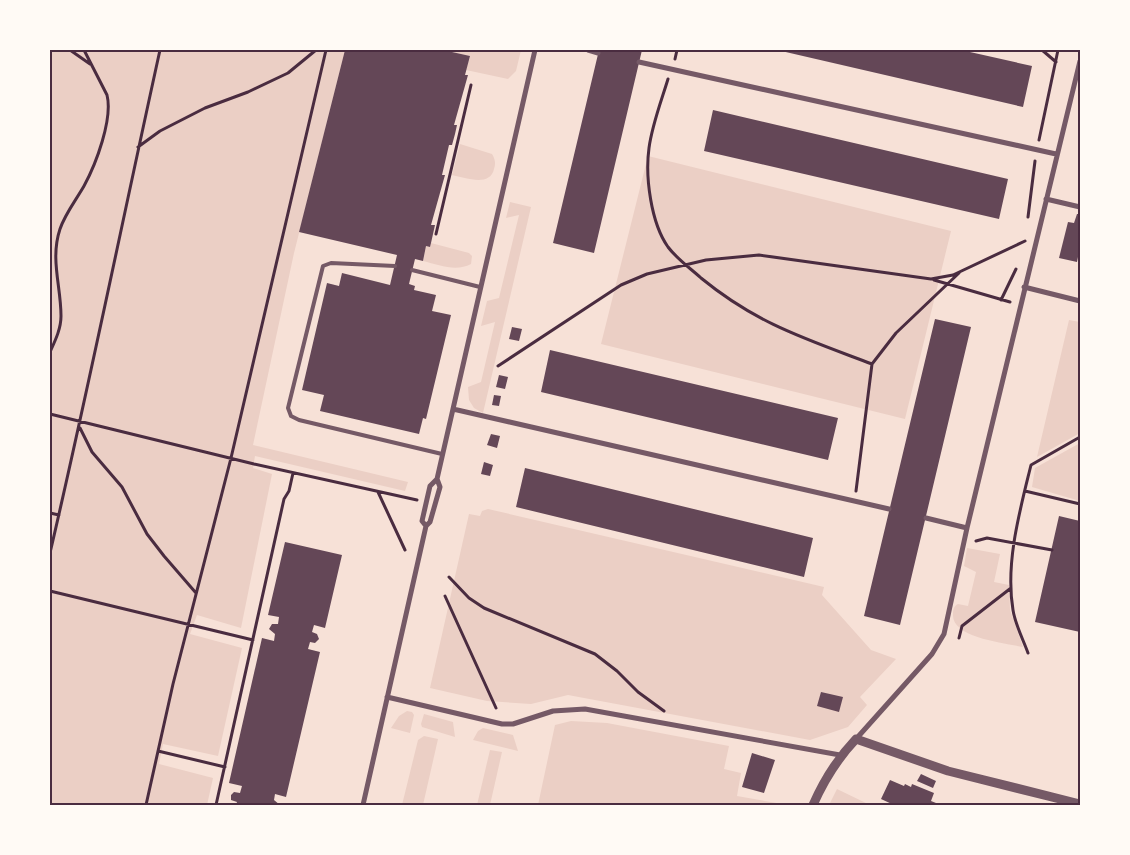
<svg xmlns="http://www.w3.org/2000/svg" width="1130" height="855" font-family="Merriweather,serif">
	<style>
		.green { fill: #ebcfc5 }
		.building { fill: #644757 }
		.lines { fill: none; stroke-linecap: round; stroke-linejoin: round }
		.path { stroke: #4a2c40; stroke-width: 3 }
		.service { stroke: #755966; stroke-width: 4 }
		.minor { stroke: #755966; stroke-width: 5 }
		.tertiary { stroke: #755966; stroke-width: 9 }
		.neatline { fill: none; stroke: #4a2c40; stroke-width: 2 }
	</style>
	<rect width="100%" height="100%" fill="#f7e1d7"/>
	<!-- green -->
	<path class="green" d="M50,50H345L294,253L253,445L408,482L405,491L255,456L253,468L272,474L241,628L197,615L190,634L242,648L218,756L163,744L159,764L213,778L207,805H50V420L52,411L50,410Z
		M443,50H521L516,71L508,79L466,70L470,56Z
		M460,144L492,154C495,159 496,163 494,169C490,187 466,178 452,175Z
		M648,156L951,231L905,419L601,344Z
		M510,202L531,207L483,413L474,408L469,400L468,387L481,382L495,322L481,326L487,301L499,298L519,215L506,218Z
		M431,243L469,253L472,256L471,264C456,272 439,265 423,261L426,246L430,247Z
		M1069,320L1080,322V433L1037,457Z
		M1080,443V501L1032,487L1035,468Z
		M488,509L824,587L822,595L871,650L896,659L860,697L867,705L848,727L810,740L568,695L531,704L487,701L430,688L469,514L480,516L482,511Z
		M967,548L1000,554L994,582L1009,585L1010,610L1023,647C1005,643 951,638 953,614C953,609 954,606 958,604L968,606L976,572L964,566Z
		M407,711L412,712L414,715L410,733L391,728L399,716Z
		M424,714L453,722L455,737L422,727L421,724Z
		M571,721L607,723L729,746L724,769L741,773L737,796L788,805H538L555,725Z
		M483,728L513,735L518,751L473,740L478,731Z
		M424,736L438,739L423,805H402L418,740Z
		M490,750L502,752L490,805H477Z
		M837,789L870,805H829Z"/>
	<!-- building -->
	<path class="building" d="M345,50H443L470,56L465,75H468L454,125H457L455,134L452,145H449L442,175H445L431,225H435L431,243L430,247L426,246L423,261L415,259L409,284L415,286L414,290L436,295L432,311L451,315L426,419L423,418L419,434L320,411L324,395L302,390L327,283L339,286L342,273L390,285L397,255L299,232Z
		M599,50H642L594,253L553,243Z
		M777,50H961L1032,66L1023,107Z
		M713,110L1008,179L999,219L704,151Z
		M1077,214H1080V247L1077,262L1059,258L1068,222L1074,223Z
		M935,319L971,327L900,625L864,616Z
		M512,327L522,329L519,341L509,339Z
		M550,350L838,418L828,460L541,392Z
		M499,375L508,377L505,389L496,387Z
		M494,395L501,396L499,406L492,405Z
		M491,434L500,436L497,448L487,445Z
		M484,462L493,465L490,476L481,474Z
		M525,468L813,538L804,577L516,507Z
		M1059,516L1080,521V632L1035,622Z
		M285,542L342,555L325,628L314,625L312,632L317,634L319,639L315,643L310,642L308,649L320,652L286,797L275,794L274,800L280,805H236L237,802L231,800V795L234,792L240,793L242,786L229,783L262,638L274,641L275,634L269,629L272,624H278L279,617L268,615Z
		M821,692L843,697L839,712L817,706Z
		M752,753L775,760L764,793L742,787Z
		M921,774L936,781L933,788L917,781Z
		M890,780L904,786L905,784L911,787L912,784L934,793L931,801L941,805H894L881,799Z"/>
	<g class="lines">
		<!-- path -->
		<path class="path" d="M70,50L90,64
			M1042,50L1056,62
			M675,59L677,50
			M668,79C661,102 652,125 649,148C645,177 651,223 668,247C677,259 690,268 701,278C757,324 806,339 872,364
			M1039,140L1058,50
			M138,147L160,131L205,108L248,92L288,73L316,50
			M1028,217L1035,161
			M436,234L471,85
			M934,280L1010,302
			M1001,300L1016,269
			M50,352C55,341 61,329 61,316C61,286 50,259 60,229C65,214 76,200 84,186C96,164 113,119 107,95L84,50
			M498,366L621,285L647,274L706,260L759,255L931,279L953,275L1025,241
			M50,414L254,464L417,500
			M80,428L92,452L122,487L147,534L164,556L196,593
			M856,491L872,364L896,333L959,273
			M1025,491L1080,504
			M378,492L405,550
			M50,513L59,515
			M976,541L987,538L1052,550
			M50,553C89,386 123,218 160,50
			M449,577L469,598L484,608L595,654L617,671L638,692L664,711
			M50,591L253,640
			M445,596L496,708
			M959,638L962,626L1011,588
			M1028,653C1023,639 1015,624 1013,610C1005,563 1020,510 1031,465L1080,437
			M158,751L225,767
			M146,805L173,684L231,458L326,50
			M216,805L284,499L289,491L293,473"/>
		<!-- service -->
		<path class="service" d="M395,266L331,263L323,266L288,408L291,416L299,420L442,454
			M412,270L480,287"/>
		<!-- minor -->
		<path class="minor" d="M588,50L598,53
			M639,62L1056,154
			M1046,199L1080,207
			M1024,287L1080,301
			M453,409L889,509
			M926,518L967,528
			M426,526L422,521L430,486L437,479L535,50
			M387,697L502,724H513L553,711L585,709L840,755
			M856,739L932,654L944,634L967,528L1080,61
			M363,805L426,526L430,522L440,487L437,479"/>
		<!-- tertiary -->
		<path class="tertiary" d="M813,805C824,780 837,759 856,739L948,771L1080,804"/>
	</g>
	<!-- border -->
	<rect width="1130" height="855" fill="none" stroke="#fffaf5" stroke-width="102"/>
	<rect x="51" y="51" width="1028" height="753" class="neatline"/>
</svg>
